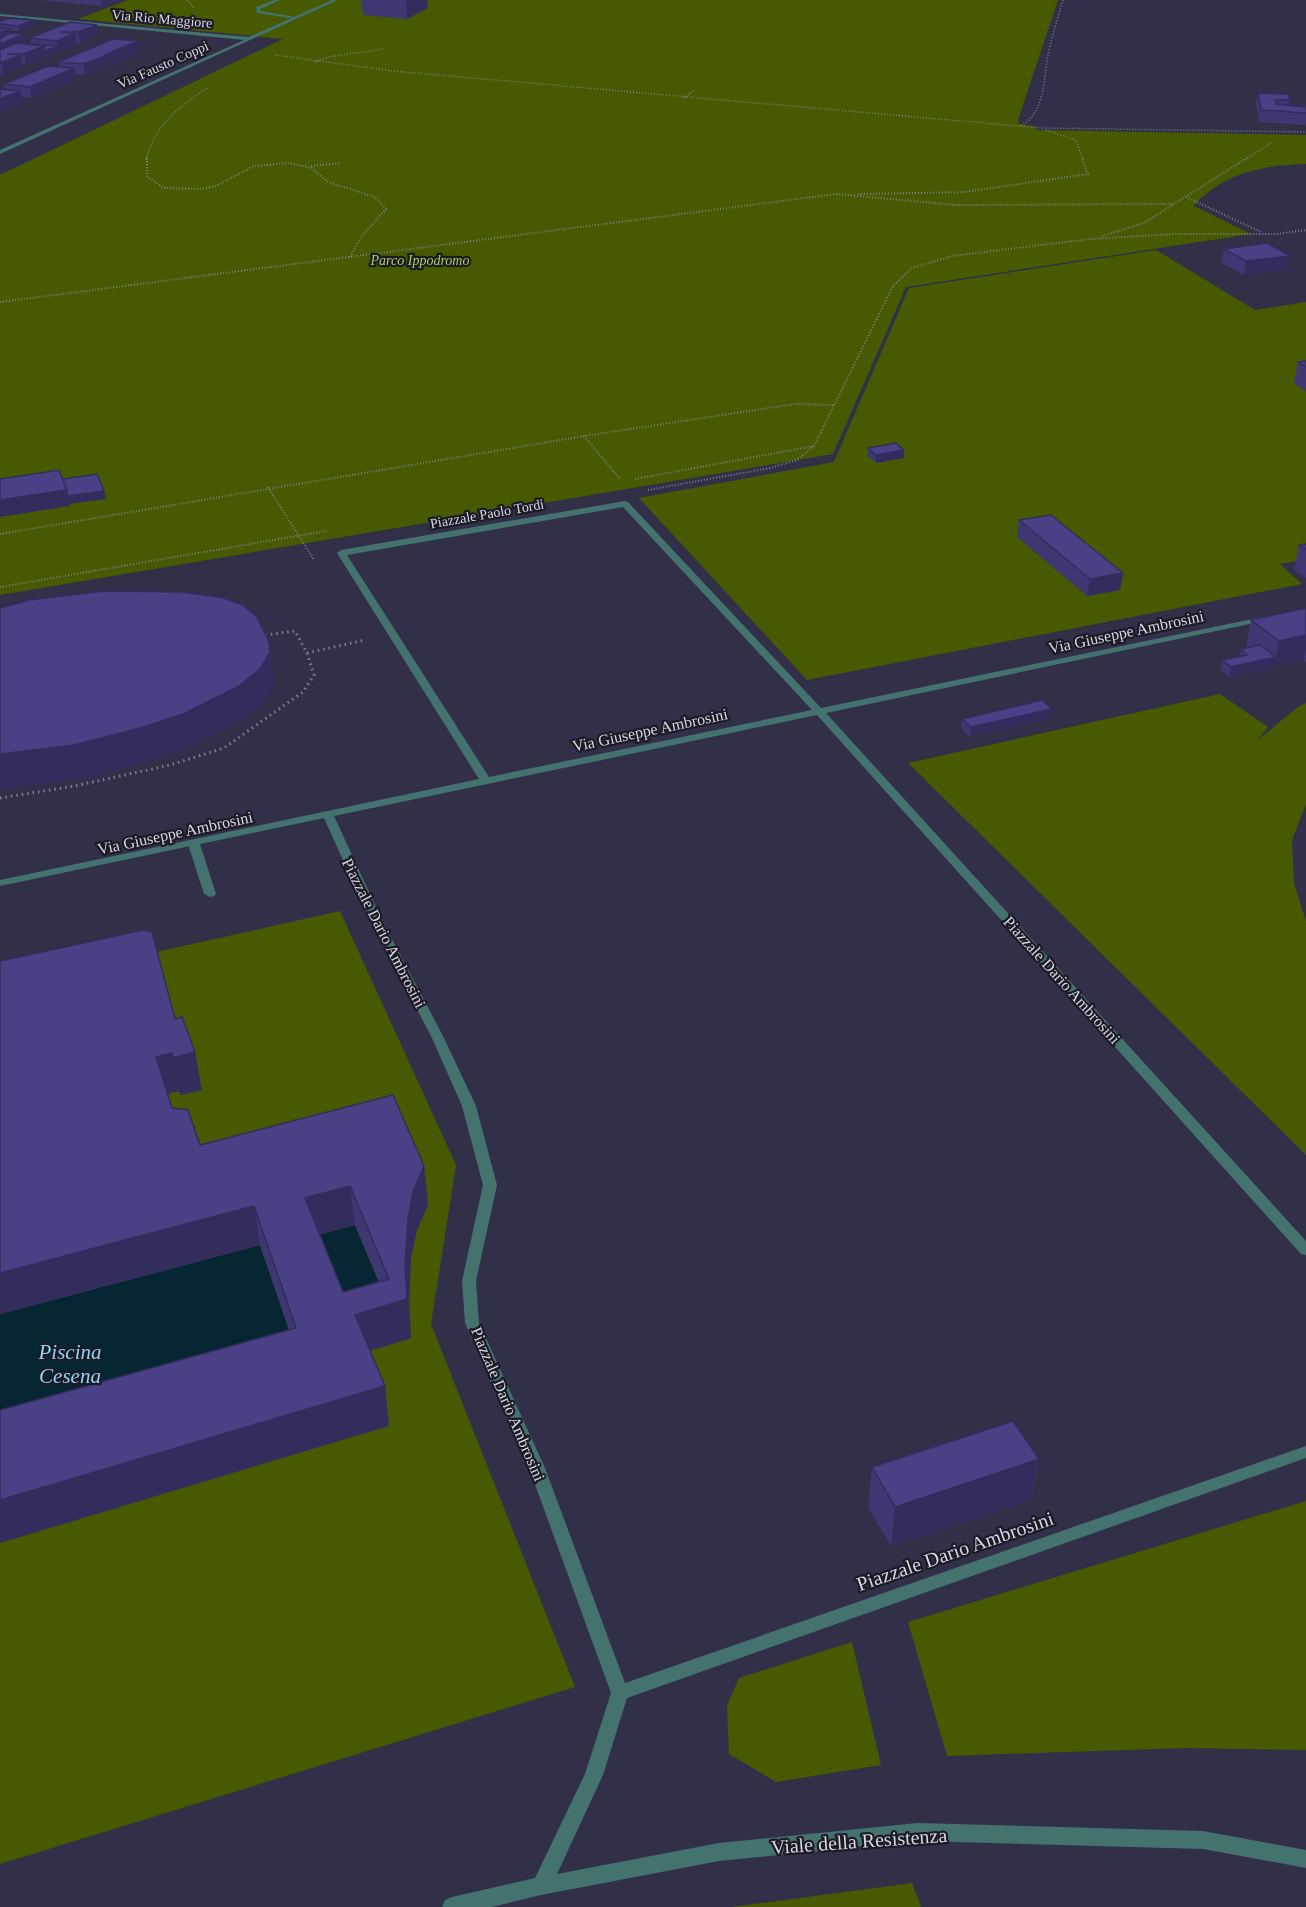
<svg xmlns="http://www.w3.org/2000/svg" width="1306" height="1907" font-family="'Times New Roman',serif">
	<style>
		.green { fill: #475a01 }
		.water { fill: #072634 }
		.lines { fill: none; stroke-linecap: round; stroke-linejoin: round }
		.path-far2 { stroke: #7e7d91; stroke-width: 1.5; stroke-dasharray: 1 2; stroke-linecap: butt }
		.path-far1 { stroke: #7e7d91; stroke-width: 2; stroke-dasharray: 1 2; stroke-linecap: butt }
		.path { stroke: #7e7d91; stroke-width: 3; stroke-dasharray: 1.5 4; stroke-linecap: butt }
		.service { fill: #44726e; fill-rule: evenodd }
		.minor { fill: #44726e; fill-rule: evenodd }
		.wall { fill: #3f3772; fill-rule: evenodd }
		.shaded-wall { fill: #332d5d }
		.building { fill: #494085; stroke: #332d5d; stroke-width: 1.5; fill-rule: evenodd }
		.labels { text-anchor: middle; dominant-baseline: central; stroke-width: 4.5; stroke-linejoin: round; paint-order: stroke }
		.far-street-label { font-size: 14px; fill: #d7d7e6; stroke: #1b1a25 }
		.far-park-label { font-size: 14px; font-style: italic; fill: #aecd5f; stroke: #1b1a25 }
		.street-label { font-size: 16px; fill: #d7d7e6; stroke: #1b1a25 }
		.near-street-label { font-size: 20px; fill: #d7d7e6; stroke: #1b1a25 }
		.near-water-label { font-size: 21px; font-style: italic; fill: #8fd4f7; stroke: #1b1a25 }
	</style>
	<rect width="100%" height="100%" fill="#323049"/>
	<!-- green -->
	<path class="green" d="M128,0H1058L1018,120L1019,124L1034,126L1037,130L1306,135V164C1264,165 1222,173 1194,206L1251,234L906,287L833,454L0,595V175L283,39L78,19Z
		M1156,250L1255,310L1306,302V559L1280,564L1302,584L807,680L639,498L834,462L909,288Z
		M1220,694L1268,727L1258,740L1299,706L1306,703V804L1292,840L1294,883L1306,921V1155L908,763Z
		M340,911L456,1165L431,1324L575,1687L0,1864V987Z
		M1306,1501V1750L1185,1748L947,1756L908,1622Z
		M852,1642L881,1765L776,1782L729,1754L727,1706L739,1678Z
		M912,1883L921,1907H731Z"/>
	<!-- water -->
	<path class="water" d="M355,1225L394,1318L348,1331L310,1237Z
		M260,1245L302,1367L0,1453V1314Z"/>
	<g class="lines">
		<!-- path-far2 -->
		<path class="path-far2" d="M187,0L194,8
			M275,55L393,71L1041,128L1306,132
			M315,62L328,57L383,49
			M683,98L695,90
			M1021,126C1046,110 1043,81 1048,55C1052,36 1058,18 1063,0
			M1046,130L1076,140L1083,160
			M146,160C154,125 181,105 209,87
			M1245,160L1271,143"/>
		<!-- path-far1 -->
		<path class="path-far1" d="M147,158V176L164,188L201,189L216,186L254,166L289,163L312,168L328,182L375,197L386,209L361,237L349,259
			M311,166L341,163
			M858,194L964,192L1088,174L1082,158
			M1186,197L1261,232
			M1102,236L1144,223L1247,158
			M0,302L836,194L956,205L1173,204
			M584,436L620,479
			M635,479L814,446
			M268,487L314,560
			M648,490L770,468L797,460L814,446L893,286L912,268L952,256L1090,239L1174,234H1277L1306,230
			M0,534L584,436L795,404L834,405
			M0,587L326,531"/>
		<!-- path -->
		<path class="path" d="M307,653L365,640
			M0,798L75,786L170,765L224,748L303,692L314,675L307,653L295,631L266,635L262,633"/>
		<!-- service -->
		<path class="service" d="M274,0H280L260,9L261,11L295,17L297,19L257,13L256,7Z
			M194,841L200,844L216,894L214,896L210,897L204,894L188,844Z"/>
		<!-- minor -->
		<path class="minor" d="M332,0H338L0,154V150L244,40L0,16V14L249,37Z
			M625,501L628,502L821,708L1267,616V620L1264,621L826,713L1306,1241V1255L1301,1254L817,715L334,816L382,920L444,1038L476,1106L497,1185L476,1281L479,1323L545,1468L625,1683L1306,1446V1458L627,1698L603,1775L557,1874L719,1843L917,1823L1203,1831L1306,1850V1868L1203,1849L917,1841L719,1861L541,1895L492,1907H442L445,1900L452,1897L535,1878L585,1774L611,1693L529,1468L465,1323L462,1281L483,1185L462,1106L432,1038L370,920L324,818L0,886V880L479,779L337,553L341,550ZM623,507L812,710L489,777L347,555Z"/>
	</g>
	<!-- wall -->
	<path class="wall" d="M39,0H123V1L102,6Z
		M361,0H427L428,8L407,19L363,15Z
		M34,20L35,26L19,31L10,30V33L24,34L25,40L0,50V21Z
		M97,25L98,35L80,43H77V44L26,65H23V66L3,74L0,75V50L31,44L30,38Z
		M138,41L139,52L108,66V67L85,75L75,74L76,80L32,98L21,97L22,102L0,112V89H5L4,84L58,67V62Z
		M1258,93L1290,100L1289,105L1306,107V125L1259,122L1256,104Z
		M1224,249L1287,269L1244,275L1221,263Z
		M1306,361V391L1294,384L1298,362Z
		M868,448L904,450V458L876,463L868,456Z
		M1019,520L1123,573L1120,590L1087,596L1017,537Z
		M1306,544V578L1294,570L1299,545Z
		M1306,608V662L1303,660L1229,677L1220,670L1222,660L1239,656L1241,649L1249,648L1246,645L1251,620Z
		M1051,718L970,737L961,728L962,719Z
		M0,961L175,1019L202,1090L180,1095L179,1091L168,1094L172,1108L200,1145L424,1166L428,1205L417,1230L411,1258L409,1304L411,1338L370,1351L385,1386L389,1426L289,1330L260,1245L0,1314ZM355,1225L379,1282L343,1292L319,1234Z
		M1039,1459L1032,1499L891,1546L868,1507L872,1467Z"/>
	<!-- shaded-wall -->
	<path class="shaded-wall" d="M101,0H123V1L102,6Z
		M406,0H427L428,8L407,19Z
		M34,20L35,26L19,31L18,26Z
		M97,25L98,35L80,43L78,32Z
		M9,29L10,34L0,39V33Z
		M75,33L77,44L26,65L24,54L44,46H58L57,41Z
		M24,34L25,40L0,50V44Z
		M138,41L139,52L108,66V67L85,75L83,64Z
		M21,55L23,66L3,74L1,63Z
		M74,68L76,80L32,98L30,87Z
		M20,91L22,102L0,112V99Z
		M1290,256L1287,269L1244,275L1246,261Z
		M904,450V458L876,463V455Z
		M67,490L104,491L106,499L70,504V506L0,517V500Z
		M1123,573L1120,590L1087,596L1090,579Z
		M1306,635V648L1303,660L1229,677L1231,667L1276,657L1279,641Z
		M269,642L274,685L264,702L244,719L188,748L150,761L81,779L0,789V754Z
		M1052,709L1051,718L970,737L971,727Z
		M195,1052L202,1090L180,1095L173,1058Z
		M172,1053L179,1091L163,1095L156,1057Z
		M424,1166L428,1205L417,1230L411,1258L409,1304L411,1338L360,1354L355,1315L405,1265L408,1219L413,1192Z
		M350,1186L355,1225L310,1237L305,1198Z
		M254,1206L260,1245L0,1314V1273Z
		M385,1386L389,1426L0,1543V1500Z
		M1039,1459L1032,1499L891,1546L895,1507Z"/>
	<!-- building -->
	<path class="building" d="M10,18L34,20L18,26L0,24V21Z
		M70,22L97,25L78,32H61L75,33L57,41L30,38Z
		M0,28L9,29L0,33Z
		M10,33L24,34L0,44V38Z
		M113,39L138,41L103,56H107L83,64L58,62Z
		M16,43L44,46L24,54H7L21,55L0,63V50Z
		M16,43H18L58,46L45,51L44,46Z
		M48,66L74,68L30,87L4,84Z
		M0,89L20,91L0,99Z
		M1258,93L1288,94L1290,100H1275L1276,104L1306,107V113L1261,110Z
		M1267,243L1290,256L1246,261L1224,249Z
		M1306,361V367L1298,362Z
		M896,443L904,450L876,455L868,448Z
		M59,470L67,490L0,500V479Z
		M97,474L104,491L68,496L63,479Z
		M1051,515L1123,573L1090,579L1019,520Z
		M1306,544V550L1299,545Z
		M105,591L183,592L224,598L243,605L257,617L269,642L270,652L260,669L239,686L183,714L144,727L74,745L0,754V608L29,600Z
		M1306,608V635L1279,641L1251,620Z
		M1260,645L1276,657L1231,667L1222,660L1247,655L1241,649Z
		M1042,700L1052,709L971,727L962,719Z
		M143,930L152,932L175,1019L182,1017L195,1052L173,1058L172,1053L156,1057L172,1108L188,1110L200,1145L393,1095L424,1166L413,1192L408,1219L405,1265L407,1299L355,1315L385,1386L0,1500V1410L296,1328L254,1206L0,1273V961ZM350,1186L389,1279L343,1292L305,1198Z
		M1013,1421L1039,1459L895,1507L872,1467Z"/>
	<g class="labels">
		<!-- far-street labels -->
		<g class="far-street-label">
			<text transform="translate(162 19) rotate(5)">Via Rio Maggiore</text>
			<text transform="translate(163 65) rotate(-24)">Via Fausto Coppi</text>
			<text transform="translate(487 514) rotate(-10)">Piazzale Paolo Tordi</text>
		</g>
		<!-- far-park labels -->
		<g class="far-park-label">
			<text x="420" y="260">Parco Ippodromo</text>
		</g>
		<!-- street labels -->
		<g class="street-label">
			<text transform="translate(1126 632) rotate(-12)">Via Giuseppe Ambrosini</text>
			<text transform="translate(650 730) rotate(-12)">Via Giuseppe Ambrosini</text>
			<text transform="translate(175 833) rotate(-12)">Via Giuseppe Ambrosini</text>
			<text transform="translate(384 933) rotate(63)">Piazzale Dario Ambrosini</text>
			<text transform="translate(1062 980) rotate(48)">Piazzale Dario Ambrosini</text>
			<text transform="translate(508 1404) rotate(67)">Piazzale Dario Ambrosini</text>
		</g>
		<!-- near-street labels -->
		<g class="near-street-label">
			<text transform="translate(955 1551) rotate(-19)">Piazzale Dario Ambrosini</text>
			<text transform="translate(859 1841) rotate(-4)">Viale della Resistenza</text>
		</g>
		<!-- near-water labels -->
		<g class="near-water-label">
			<text x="70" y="1352">Piscina<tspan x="70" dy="24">Cesena</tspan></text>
		</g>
	</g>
</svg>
